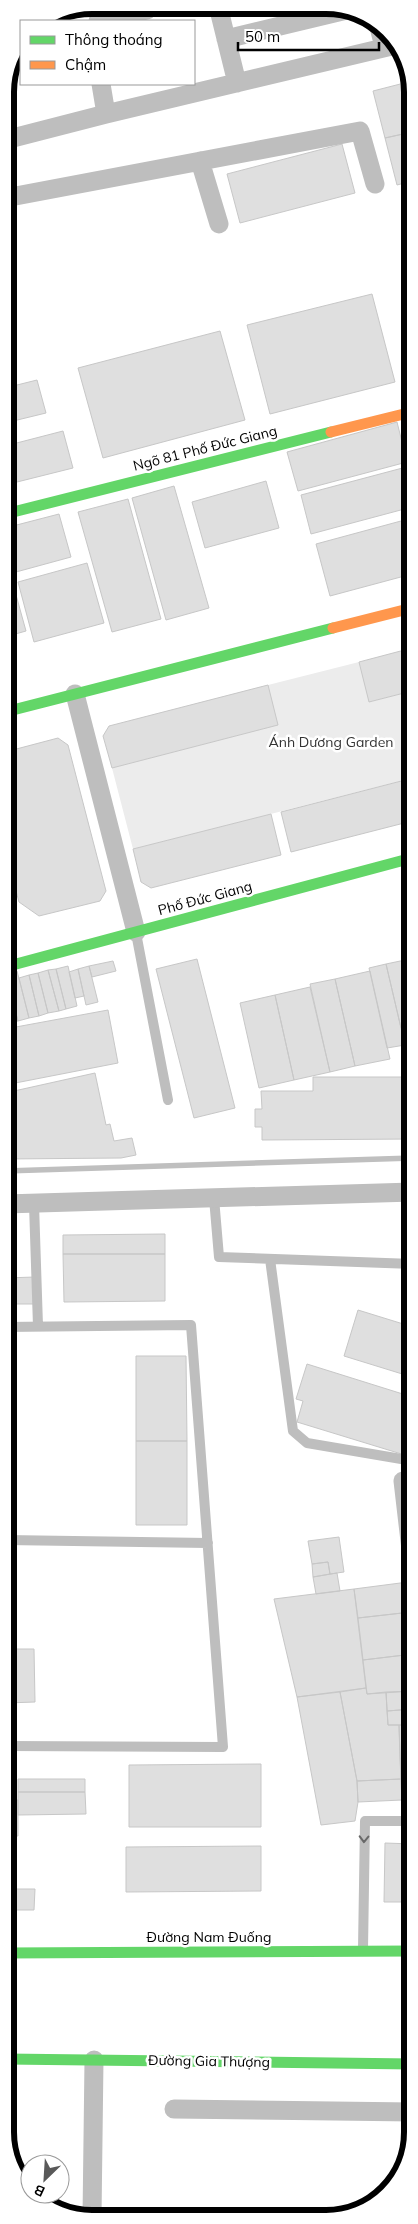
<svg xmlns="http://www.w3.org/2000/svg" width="418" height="2224" font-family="Mulish,sans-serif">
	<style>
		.green { fill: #ececec }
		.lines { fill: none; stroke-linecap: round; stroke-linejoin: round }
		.stream { stroke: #bfbfbf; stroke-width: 5.5 }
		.building { fill: #dfdfdf; stroke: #c7c7c7 }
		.lane { stroke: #bebebe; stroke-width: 10 }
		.street { stroke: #bebebe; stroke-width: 19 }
		.fast { stroke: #63d668; stroke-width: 11 }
		.slow { stroke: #ff974d; stroke-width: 11 }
		.oneway { stroke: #686868 }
		.labels { text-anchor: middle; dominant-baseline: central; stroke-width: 5; stroke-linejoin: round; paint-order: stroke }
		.street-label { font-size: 14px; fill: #000; stroke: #fff }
		.park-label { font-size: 14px; fill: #333; stroke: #fff }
		.rim { fill: none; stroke: #000; stroke-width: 6 }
	</style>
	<rect width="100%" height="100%" fill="#fff"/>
	<!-- green -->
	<path class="green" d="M359,662L370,702L412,691V778L133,849L112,768L278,725L268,685Z"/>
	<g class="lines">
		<!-- stream -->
		<path class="stream" d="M5,1171L413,1158"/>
	</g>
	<!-- building -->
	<path class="building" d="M412,81V132L385,138L373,91Z
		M412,132V181L397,185L385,138Z
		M342,144L355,193L240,223L227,174Z
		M372,294L395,382L270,414L247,325Z
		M220,331L245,420L103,458L78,368Z
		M37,380L46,413L5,423V388Z
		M397,422L407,462L298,491L287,452Z
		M63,431L73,468L5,485V446Z
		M410,466L412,475V507L311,534L301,495Z
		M266,481L279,528L205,548L192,502Z
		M174,486L209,608L166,620L132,498Z
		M128,499L161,619L112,632L78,512Z
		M59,514L71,557L5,575V528Z
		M412,518V574L330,596L316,544Z
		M87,563L104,623L34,642L18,582Z
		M13,584L26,631L5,637V586Z
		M412,648V691L369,702L359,662Z
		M268,685L278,725L112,768L103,736L109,726Z
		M58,738L68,745L106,891L100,901L39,916L19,902L5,850V752Z
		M409,779L412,795V821L291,852L281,812Z
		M271,814L281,855L151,888L141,882L133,849Z
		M413,958V987H411L405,960Z
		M197,959L235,1108L194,1118L156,969Z
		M405,960L413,994V1025L401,1028L386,964Z
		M113,961L116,971L92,977L89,966Z
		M386,964L405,1045L387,1048L369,968Z
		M68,966L77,1006L66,1009L56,969Z
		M89,966L98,1002L86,1005L78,969Z
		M56,969L66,1009L59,1011L48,970Z
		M78,969L84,996L75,998L69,972Z
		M48,970L59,1011L48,1013L38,973Z
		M17,971L29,1018L18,1021L6,974Z
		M370,971L390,1059L355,1066L335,979Z
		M38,973L48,1013L39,1016L29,975Z
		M5,974L18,1021L7,1023L5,1017Z
		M29,975L39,1016L29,1018L19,978Z
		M335,979L355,1066L330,1072L310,984Z
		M310,987L330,1072L294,1080L275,995Z
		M275,995L294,1080L259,1088L240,1003Z
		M108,1010L118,1063L5,1085V1029Z
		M95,1073L106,1125L110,1124L114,1141L132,1138L136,1155L121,1158L5,1159V1093Z
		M313,1077H413V1139L262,1140V1127H255V1109H262L261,1091H313Z
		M165,1234V1254H63V1235Z
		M63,1254H165V1301L64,1302Z
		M412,1265H413V1310H409Z
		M35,1277V1304H5V1278Z
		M358,1310L413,1327L412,1377L344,1356Z
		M136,1356H186L187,1441H136Z
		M307,1364L406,1395L413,1374V1439L408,1456L297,1422L303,1401L296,1399Z
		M136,1441H187V1525H136Z
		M339,1537L344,1572L330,1574L328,1562L312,1564L308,1541Z
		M328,1562L330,1574L313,1577L312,1564Z
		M337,1573L340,1591L316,1594L313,1577Z
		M408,1582L411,1612L358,1618L354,1589Z
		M354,1589L366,1688L297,1697L274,1599Z
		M411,1612L413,1654L363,1660L358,1618Z
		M6,1649H34L35,1702L6,1703Z
		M413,1654V1691L367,1694L363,1660Z
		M366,1688L367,1694L386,1692L388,1725H399L401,1779L357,1781L340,1692Z
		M413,1691V1709L387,1711L386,1692Z
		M340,1692L357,1781L358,1802L355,1821L321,1825L297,1697Z
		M413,1709V1725H388L387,1711Z
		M399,1725H413V1758L400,1759Z
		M413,1758V1779H401L400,1759Z
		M261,1764V1827H129V1765Z
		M18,1779H85V1792H18Z
		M401,1779L402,1800L358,1802L357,1781Z
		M401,1779H413V1805H402Z
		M18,1792H85L86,1814L18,1815Z
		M6,1800H18V1836H6Z
		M385,1843L413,1844V1902H384Z
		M261,1846V1891L126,1892V1847Z
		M6,1889H35L34,1910H6Z"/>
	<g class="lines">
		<!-- lane -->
		<path class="lane" d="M136,933L168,1100
			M214,1198L219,1257L413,1264
			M34,1204L38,1326
			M270,1259L293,1431L307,1443L413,1461
			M5,1327L191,1325L223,1747L6,1746
			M6,1540L208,1543
			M363,1949L365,1821H413"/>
		<!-- street -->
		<path class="street" d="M219,10L237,83
			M98,21L147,10
			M379,27L384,47
			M226,39L351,9
			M101,84L106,114
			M5,140L106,114L396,45
			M200,161L219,224
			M5,198L360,131L375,184
			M75,694L136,932
			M5,1204L413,1192
			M413,1483L403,1481L413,1567
			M174,2109L413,2112
			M92,2217L94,2060"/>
		<!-- fast -->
		<path class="fast" d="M5,514L331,432
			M5,712L333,628
			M5,967L412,858
			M6,1953L413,1951
			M6,2059L413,2064"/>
		<!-- slow -->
		<path class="slow" d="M331,432L412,412
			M333,628L412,608"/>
	</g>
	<!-- one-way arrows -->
	<defs><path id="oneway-chevron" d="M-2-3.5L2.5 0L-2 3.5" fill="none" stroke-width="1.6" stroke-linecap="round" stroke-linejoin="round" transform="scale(1.25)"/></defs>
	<use class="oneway" href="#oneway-chevron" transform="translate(364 1839) rotate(91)"/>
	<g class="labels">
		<!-- street labels -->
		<g class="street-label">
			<text transform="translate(205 448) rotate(-14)">Ngõ 81 Phố Đức Giang</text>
			<text transform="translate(205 898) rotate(-15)">Phố Đức Giang</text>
			<text x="209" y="1937">Đường Nam Đuống</text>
			<text transform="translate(209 2061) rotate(1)">Đường Gia Thượng</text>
		</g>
		<!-- park labels -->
		<g class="park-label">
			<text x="331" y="742">Ánh Dương Garden</text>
		</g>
	</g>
	<!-- crop -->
	<path d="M0 0H418V2224H0ZM92 14H326A78 78 0 0 1 404 92V2132A78 78 0 0 1 326 2210H92A78 78 0 0 1 14 2132V92A78 78 0 0 1 92 14Z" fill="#fff" fill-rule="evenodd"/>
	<path class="rim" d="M92 14H326A78 78 0 0 1 404 92V2132A78 78 0 0 1 326 2210H92A78 78 0 0 1 14 2132V92A78 78 0 0 1 92 14Z"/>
	<!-- legend -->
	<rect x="20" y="20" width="175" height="65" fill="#ffffff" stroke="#999999"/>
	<rect x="30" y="36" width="25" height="8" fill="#63d668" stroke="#999999"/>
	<text x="65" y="45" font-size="15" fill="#000000">Thông thoáng</text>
	<rect x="30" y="61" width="25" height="8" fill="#ff974d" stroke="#999999"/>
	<text x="65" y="70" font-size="15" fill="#000000">Chậm</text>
	<!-- north arrow -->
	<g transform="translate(45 2179) rotate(205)"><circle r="24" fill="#ffffff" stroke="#999999"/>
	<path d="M0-4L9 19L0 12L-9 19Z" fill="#595959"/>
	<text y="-8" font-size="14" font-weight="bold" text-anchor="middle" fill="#000000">B</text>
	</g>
	<!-- scale -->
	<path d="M238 42v8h141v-8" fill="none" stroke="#000000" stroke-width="2.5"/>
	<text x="245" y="42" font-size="15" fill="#000000" stroke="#ffffff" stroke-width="4" paint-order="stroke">50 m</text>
</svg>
